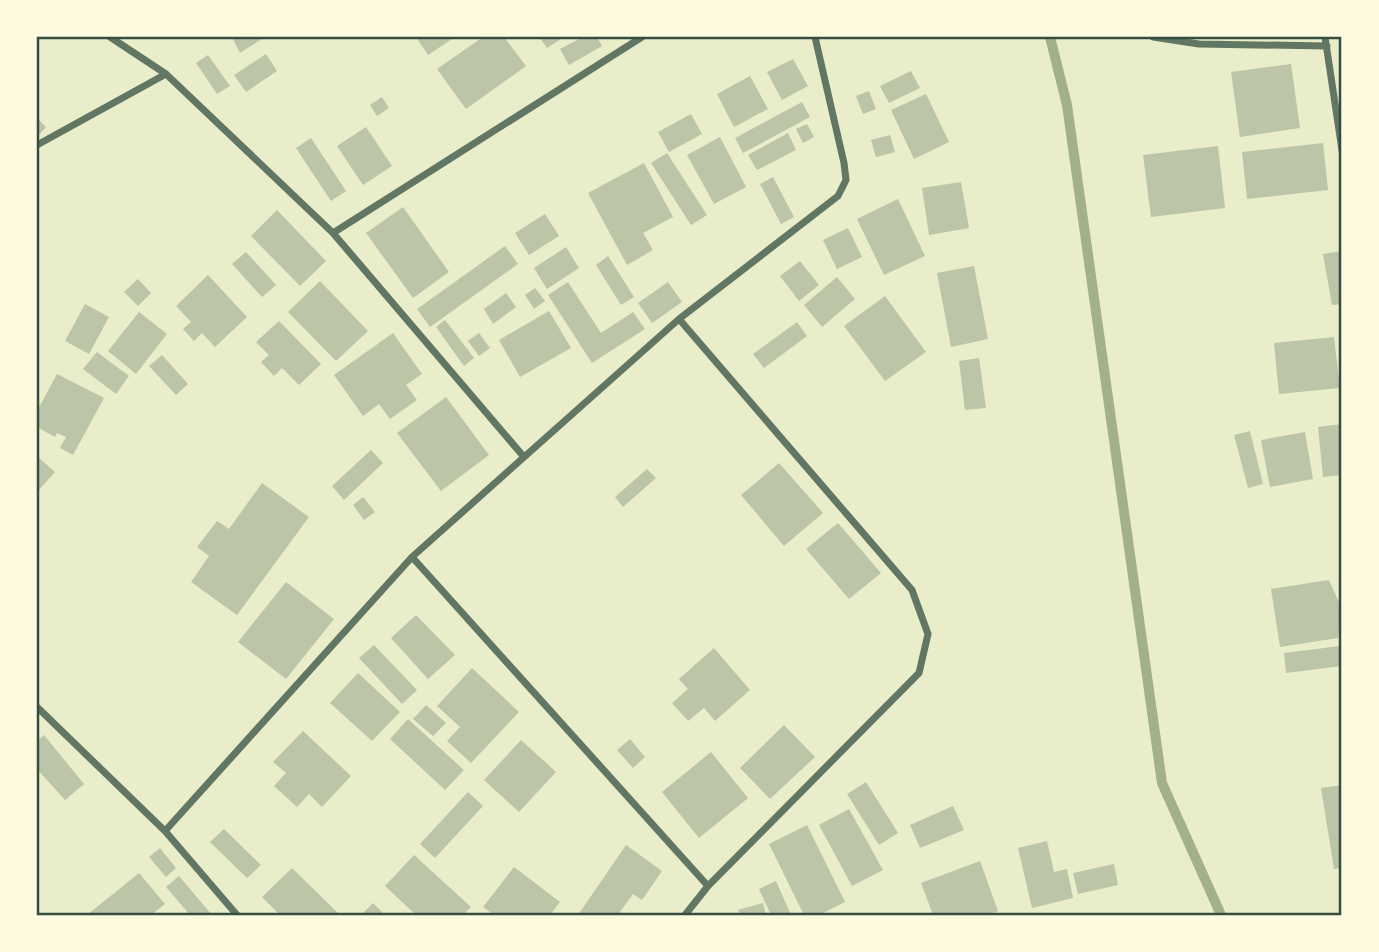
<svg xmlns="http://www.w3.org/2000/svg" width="1379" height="952" font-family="'Noto Sans',sans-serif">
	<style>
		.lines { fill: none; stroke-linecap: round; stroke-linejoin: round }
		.stream { stroke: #a3b18a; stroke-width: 10 }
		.building { fill: #bcc5a7 }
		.minor { stroke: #617663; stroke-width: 7 }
		.neatline { fill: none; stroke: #344e41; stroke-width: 2.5 }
	</style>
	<rect width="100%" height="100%" fill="#e9edc9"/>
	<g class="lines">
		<!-- stream -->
		<path class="stream" d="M1050,37L1067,105L1162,783L1221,915"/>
	</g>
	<!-- building -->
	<path class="building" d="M232,37H265L240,53Z
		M416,37H455L428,55Z
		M483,37H504L526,66L466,109L437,69Z
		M539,37H564L547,48Z
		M583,37H597L602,46L569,65L560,49Z
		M266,54L277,71L246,92L234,75Z
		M208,55L230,86L217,94L196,63Z
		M793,59L808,86L782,100L767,72Z
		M1291,64L1300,128L1240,137L1231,72Z
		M911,71L920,88L889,103L880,86Z
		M750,76L768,109L734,127L717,94Z
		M869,91L876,109L863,114L856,96Z
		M926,94L949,142L914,159L891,110Z
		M382,97L389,108L377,116L370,105Z
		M802,102L810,117L743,153L735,138Z
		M691,114L702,134L669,152L658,132Z
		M37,118L46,127L37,137Z
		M807,124L814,137L803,143L796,129Z
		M366,127L392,166L363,185L337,146Z
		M788,133L796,150L757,170L748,155Z
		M890,135L895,152L876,157L871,140Z
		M720,137L746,187L714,204L687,155Z
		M311,138L346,191L331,201L296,148Z
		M1323,143L1328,190L1247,199L1242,152Z
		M1218,146L1225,208L1151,217L1143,155Z
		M667,153L707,215L691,225L651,163Z
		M644,163L673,217L643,233L653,250L627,265L588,193Z
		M773,177L794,217L781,224L760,184Z
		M961,182L969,228L929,235L922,188Z
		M898,199L925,256L884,275L857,219Z
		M403,207L449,272L413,298L366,233Z
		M277,210L326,261L300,286L251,236Z
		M545,214L559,236L529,255L515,233Z
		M848,228L862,257L837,269L823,240Z
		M505,246L518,264L430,327L417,309Z
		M566,247L579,268L547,289L534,268Z
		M1342,251V304L1332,305L1323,254Z
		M246,252L276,285L262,297L232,264Z
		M608,256L634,297L621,305L596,265Z
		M800,261L819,285L799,301L780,276Z
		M974,266L988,339L951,347L937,273Z
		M208,275L247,317L215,347L202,333L194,341L183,329L191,322L176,306Z
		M837,277L855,299L822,327L804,305Z
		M138,279L151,293L138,306L124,292Z
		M320,281L368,331L336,361L288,312Z
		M568,282L601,333L633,312L645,329L592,363L548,295Z
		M668,282L682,302L652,323L638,303Z
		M535,288L545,301L534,309L525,295Z
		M506,293L516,307L493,324L484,309Z
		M885,296L926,352L885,381L844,326Z
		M85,304L109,317L89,354L65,341Z
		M549,311L571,348L520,377L499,340Z
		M139,312L167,334L136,374L108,351Z
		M445,320L474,358L464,366L436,327Z
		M279,321L321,364L299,385L282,368L274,376L261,362L269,355L256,342Z
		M797,322L807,336L764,368L753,354Z
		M393,333L422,374L406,385L417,400L390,419L379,404L363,416L334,375Z
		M479,333L490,348L479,356L468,341Z
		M1334,337L1340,388L1279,394L1274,343Z
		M97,352L129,376L116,394L83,369Z
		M162,355L188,384L176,395L149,366Z
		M979,358L986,408L965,410L959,361Z
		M57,374L104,398L73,455L60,448L66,437L57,433L55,437L37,427V411Z
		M446,397L489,455L441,491L397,433Z
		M1342,424V475L1323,477L1318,427Z
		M1250,431L1263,484L1248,488L1234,435Z
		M1305,432L1313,479L1270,487L1261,440Z
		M371,450L383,463L344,500L332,486Z
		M38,457L55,472L37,492V458Z
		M779,463L823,513L784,546L741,495Z
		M647,469L656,478L623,507L615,497Z
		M262,483L309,517L237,615L191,582L209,556L197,547L217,521L229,529Z
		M363,497L375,512L364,520L353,505Z
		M838,523L881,573L849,599L806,549Z
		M1329,580L1342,609L1338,638L1280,647L1271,589Z
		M286,582L334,619L286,679L238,642Z
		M416,615L455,655L428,679L391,638Z
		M374,645L417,690L402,704L359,658Z
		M1340,646L1342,666L1286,673L1284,653Z
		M714,648L750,690L715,721L704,708L688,721L672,703L688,689L679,679Z
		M472,668L519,712L471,763L447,741L460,727L437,706Z
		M358,673L400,712L372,741L330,703Z
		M426,705L446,723L433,736L413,719Z
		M408,719L464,770L445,790L390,739Z
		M784,725L815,757L770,799L740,768Z
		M303,731L351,776L322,807L309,794L297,807L274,786L286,773L273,762Z
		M44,735L84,784L65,800L37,769V741Z
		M630,739L645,757L633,768L617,750Z
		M521,740L556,772L519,812L484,780Z
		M711,752L748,798L699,838L662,792Z
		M866,782L898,833L879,845L847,794Z
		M1342,785V868L1334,869L1321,788Z
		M468,792L483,806L435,858L420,844Z
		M953,806L964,830L920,848L910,825Z
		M849,809L883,870L852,886L819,825Z
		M807,825L845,902L819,915H804L769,844Z
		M224,829L261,865L247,878L210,842Z
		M1047,841L1054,872L1067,869L1073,898L1032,908L1018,848Z
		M626,845L662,871L642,900L633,894L620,912L625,915H578Z
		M160,848L176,868L166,877L149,857Z
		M414,855L471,907L463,915H416L385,886Z
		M980,861L998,911L986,915H933L921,883Z
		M1114,864L1118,885L1078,894L1073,873Z
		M514,867L560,902L550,915H494L483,907Z
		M292,868L340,915H280L262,897Z
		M139,873L165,904L151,915H87Z
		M179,876L212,915H190L166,887Z
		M776,881L791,915H771L759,889Z
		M373,903L385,915H361Z
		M763,903L766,915H740L738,910Z"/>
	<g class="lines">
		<!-- minor -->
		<path class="minor" d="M110,37L166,74L333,233L524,457
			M1153,37L1199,44L1327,46
			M1325,37L1342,150
			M37,145L166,74
			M333,233L642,37
			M679,319L912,590L928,634L919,673L708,886L685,915
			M412,557L708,886
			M37,707L165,831L237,915
			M165,831L412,557L679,319L838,196L846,180L844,163L815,37"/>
	</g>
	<!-- border -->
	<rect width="1379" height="952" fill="none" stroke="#fefae0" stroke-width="77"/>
	<rect x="38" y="38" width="1302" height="876" class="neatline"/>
</svg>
